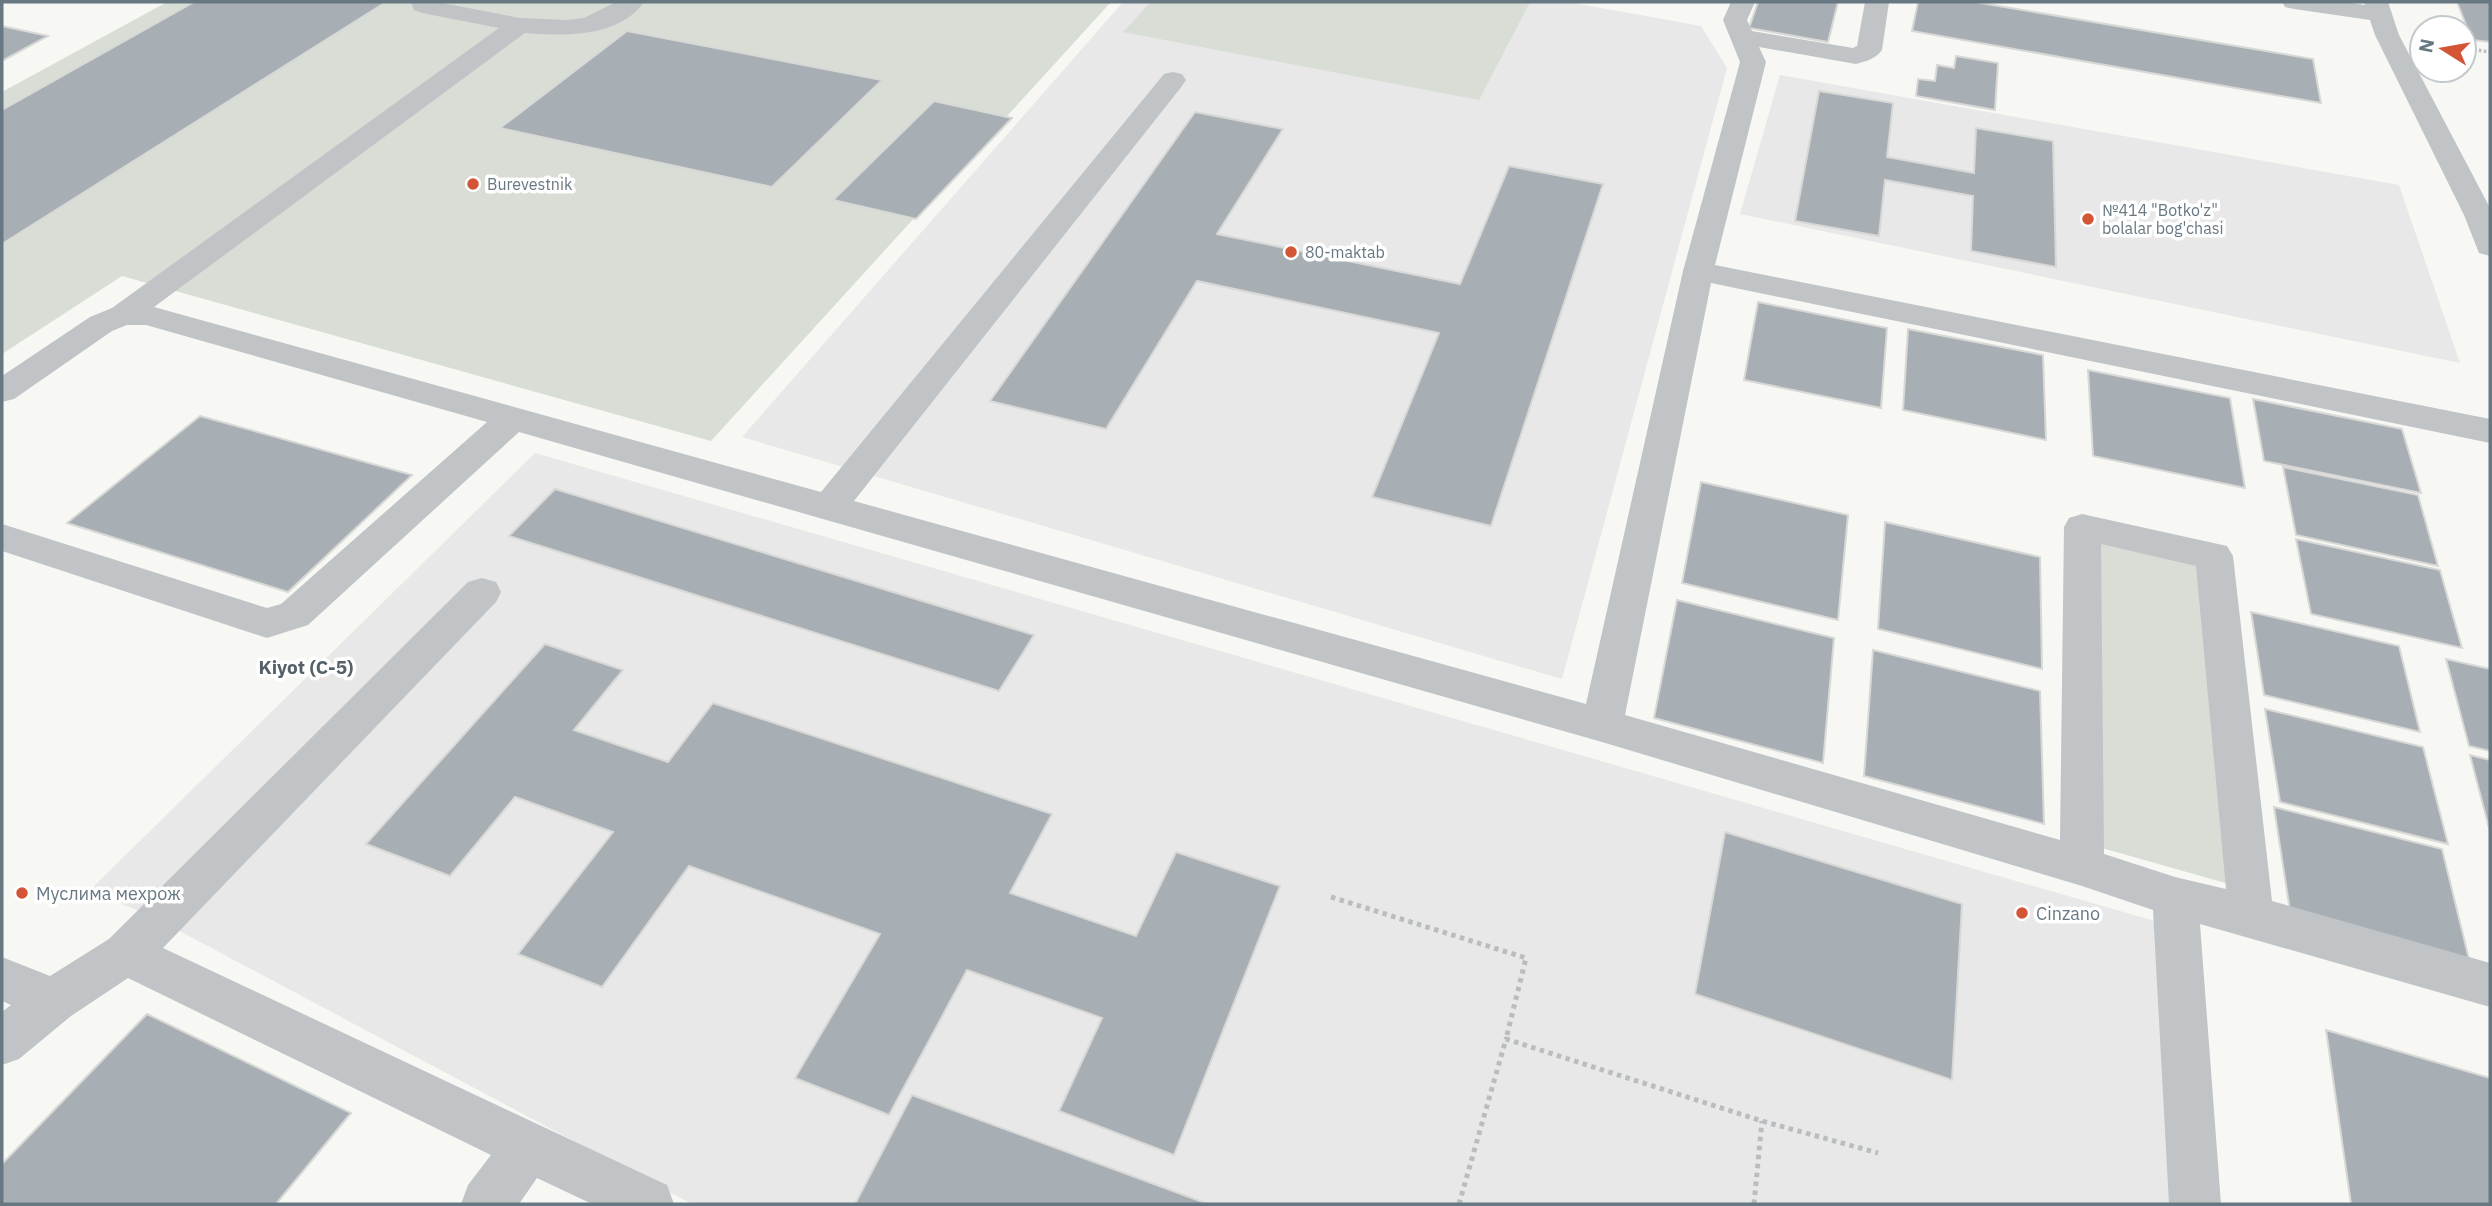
<svg xmlns="http://www.w3.org/2000/svg" width="2492" height="1206" font-family="'IBM Plex Sans',sans-serif">
	<style>
		.built { fill: #e7e8e7 }
		.green { fill: #d8ddd5 }
		.building { fill: #a8afb4; stroke: #d8d8d6; stroke-width: 2 }
		.lines { fill: none; stroke-linecap: round; stroke-linejoin: round }
		.path-far1 { stroke: #babdbf; stroke-width: 3.5; stroke-dasharray: 2.5 2.5; stroke-linecap: butt }
		.path { stroke: #babdbf; stroke-width: 5; stroke-dasharray: 4.5 4.5; stroke-linecap: butt }
		.minor { fill: #c0c4c7; fill-rule: evenodd }
		.poi-dot { fill: #d45536; stroke: #fff; stroke-width: 2.5 }
		.labels { text-anchor: middle; dominant-baseline: central; stroke-width: 7; stroke-linejoin: round; paint-order: stroke }
		.far-poi-label { font-size: 16px; fill: #687882; stroke: #fff; text-anchor: start }
		.poi-label { font-size: 18px; fill: #687882; stroke: #fff; text-anchor: start }
		.neighbourhood-label { font-size: 19px; font-weight: bold; fill: #556168; stroke: #fff }
	</style>
	<rect width="100%" height="100%" fill="#f7f7f4"/>
	<!-- built -->
	<path class="built" d="M1123,2H1568L1701,26L1727,68L1562,679L742,437Z
		M1780,75L2399,185L2460,363L1740,214Z
		M535,453L2165,924L2177,1204H692L159,920L90,890Z"/>
	<!-- green -->
	<path class="green" d="M167,2H1111L711,441L122,276L2,354V92Z
		M1151,2H1530L1479,100L1123,32Z
		M2094,538L2198,559L2229,884L2102,848Z"/>
	<!-- building -->
	<path class="building" d="M194,2H386L2,244V110Z
		M1758,2H1838L1828,42L1749,28Z
		M1918,2H1975L2313,59L2321,103L1912,31Z
		M2457,2H2490V42L2472,40Z
		M2,26L48,36L2,61Z
		M627,31L882,80L772,187L500,128Z
		M1956,56L1998,63L1995,110L1916,96L1918,79L1935,81L1937,65L1954,68Z
		M1819,91L1893,103L1887,157L1974,173L1976,128L2053,141L2056,267L1971,251L1973,196L1885,180L1879,236L1795,221Z
		M934,101L1012,118L916,219L833,200Z
		M1195,112L1283,129L1217,234L1460,284L1509,166L1603,184L1491,526L1372,497L1439,333L1197,281L1106,429L990,401Z
		M1758,302L1887,328L1881,408L1744,380Z
		M1908,329L2043,355L2046,440L1903,410Z
		M2088,370L2230,398L2245,488L2093,456Z
		M2253,399L2402,429L2421,493L2264,461Z
		M200,416L412,475L288,592L67,523Z
		M2283,467L2418,495L2438,566L2296,535Z
		M1701,482L1848,515L1838,620L1682,583Z
		M555,489L1034,635L999,691L509,536Z
		M1885,522L2040,557L2042,669L1878,629Z
		M2296,539L2440,570L2462,648L2311,614Z
		M1677,600L1834,638L1823,763L1654,718Z
		M2251,612L2399,646L2420,732L2264,695Z
		M545,644L623,670L574,730L668,762L713,703L1052,814L1010,893L1136,936L1176,852L1280,886L1174,1155L1059,1111L1102,1018L967,970L889,1115L795,1078L880,934L689,866L602,987L518,954L613,832L515,797L450,876L366,844Z
		M1873,650L2040,691L2044,824L1864,776Z
		M2446,659L2490,669V751L2469,746Z
		M2265,709L2423,747L2448,844L2280,802Z
		M2470,755L2490,760V832Z
		M2274,807L2442,849L2469,959L2290,911Z
		M1725,832L1962,904L1952,1080L1695,994Z
		M147,1014L351,1113L276,1204H2V1164Z
		M2326,1030L2490,1078V1204H2351Z
		M912,1095L1208,1204H855Z"/>
	<g class="lines">
		<!-- path-far1 -->
		<path class="path-far1" d="M2464,48L2490,52"/>
		<!-- path -->
		<path class="path" d="M1331,897L1526,958L1506,1039
			M1459,1204L1506,1039L1762,1121L1878,1153
			M1754,1204L1762,1121"/>
		<!-- minor -->
		<path class="minor" d="M411,2H437L520,18L566,20L584,18L616,2H644C619,38 563,36 525,33L154,307L821,492L1164,74L1173,72L1182,74L1186,80L1182,86L854,501L1586,704L1683,271L1740,62L1723,20L1731,2H1755L1747,20L1752,31L1853,48L1857,46L1865,2H1889L1882,50C1876,59 1866,61 1856,64L1759,47L1766,62L1715,265L2490,419V443L1711,283L1625,715L2060,840L2064,527L2069,518L2082,514L2227,546L2233,556L2272,901L2490,963V1007L2200,924L2221,1204H2169L2153,910L2082,886L1602,742L519,432L308,625L267,638L2,551V524L267,608L281,604L487,422L146,325H127L112,331L14,399L2,402V376L90,317L112,308L499,28L422,13L414,10ZM2101,544L2196,566L2226,889L2175,877L2104,854Z
			M2282,2H2345L2365,5L2364,2H2388L2399,35L2490,208V256L2479,253L2464,215L2375,35L2370,20L2294,9L2285,7Z
			M482,578L496,582L501,592L496,602L163,948L667,1185L674,1204H592L537,1178L519,1204H461L468,1185L491,1155L128,978L71,1016L19,1059L2,1065V1012L11,1005L2,1001V957L50,976L109,939L468,582Z"/>
	</g>
	<!-- markers -->
	<g class="poi-dot">
		<circle cx="473" cy="184" r="7"/>
		<circle cx="2088" cy="219" r="7"/>
		<circle cx="1291" cy="252" r="7"/>
		<circle cx="22" cy="893" r="7"/>
		<circle cx="2022" cy="913" r="7"/>
	</g>
	<g class="labels">
		<!-- far-poi labels -->
		<g class="far-poi-label">
			<text x="487" y="184">Burevestnik</text>
			<text x="2102" y="210">№414 "Botko'z"<tspan x="2102" dy="18">bolalar bog'chasi</tspan></text>
			<text x="1305" y="252">80-maktab</text>
		</g>
		<!-- poi labels -->
		<g class="poi-label">
			<text x="36" y="893">Муслима мехрож</text>
			<text x="2036" y="913">Cinzano</text>
		</g>
		<!-- neighbourhood labels -->
		<g class="neighbourhood-label">
			<text x="306" y="667">Kiyot (C-5)</text>
		</g>
	</g>
	<!-- border -->
	<rect width="2492" height="1206" fill="none" stroke="#687882" stroke-width="7"/>
	<!-- north arrow -->
	<g transform="translate(2443 49) rotate(281)"><circle r="33" fill="#ffffff" stroke="#c3c9cd" stroke-width="2"/>
	<path d="M0-5L12 26L0 18L-12 26Z" fill="#d45536"/>
	<text y="-10" font-size="19" font-weight="bold" text-anchor="middle" fill="#687882">N</text>
	</g>
</svg>
